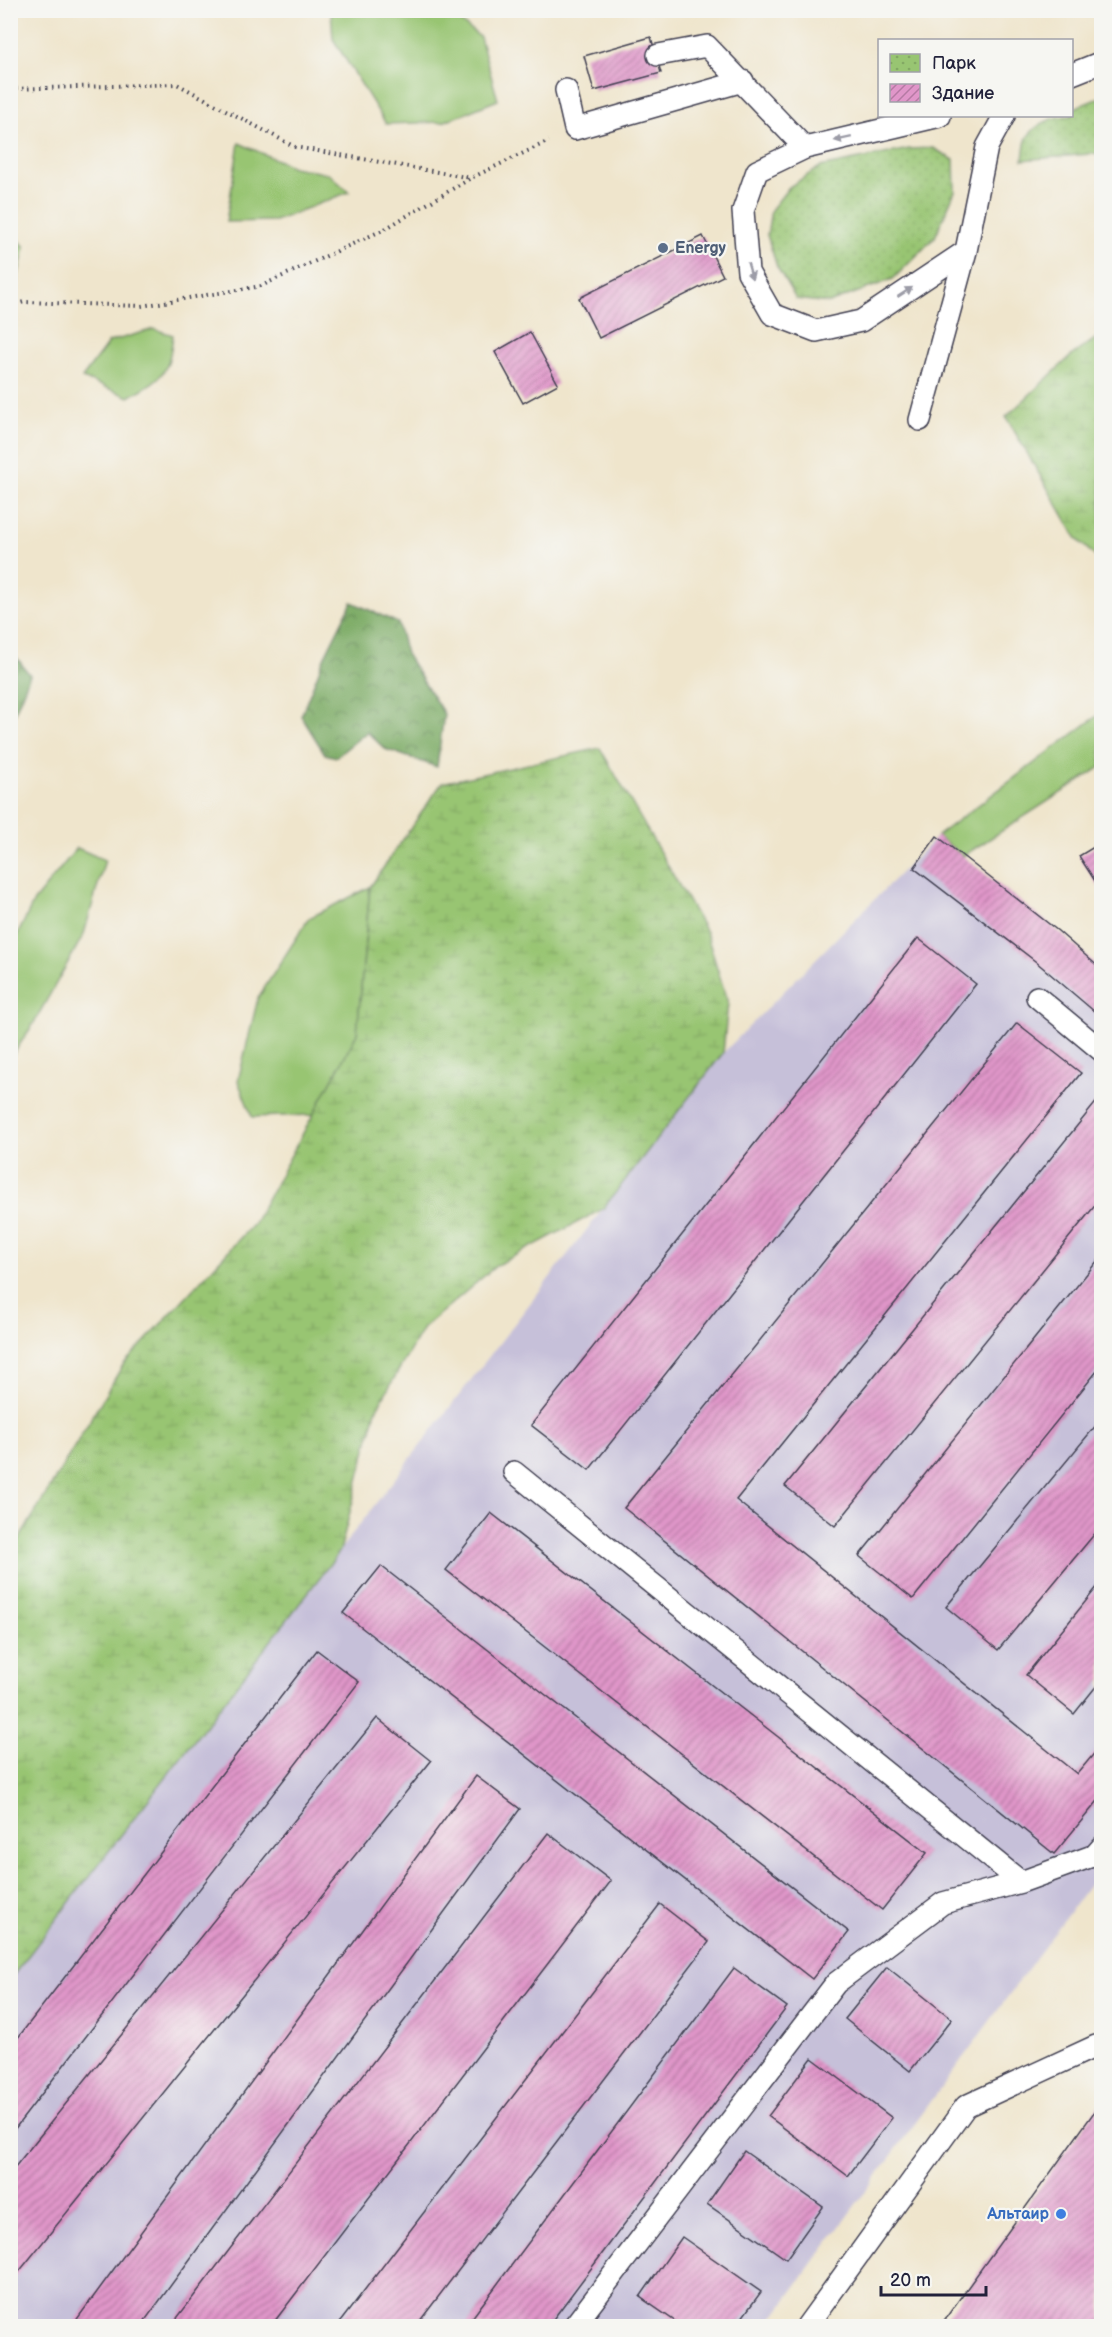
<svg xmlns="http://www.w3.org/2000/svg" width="1112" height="2337" font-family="'Balsamiq Sans',sans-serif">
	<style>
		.industrial { fill: #c6c0d9 }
		.grass { fill: #98c572; stroke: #5d7456; stroke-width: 1.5 }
		.forest { fill: url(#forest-crowns); stroke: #4e6650; stroke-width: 1.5 }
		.wetland { fill: url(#wetland-marsh); stroke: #5d7456; stroke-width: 1.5 }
		.park { fill: url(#park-dots); stroke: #5d7456; stroke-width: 1.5 }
		.building { fill: url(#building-hatch) }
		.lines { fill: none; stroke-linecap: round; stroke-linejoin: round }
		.lane-casing { stroke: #413f51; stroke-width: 24 }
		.path { stroke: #413f51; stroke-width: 4; stroke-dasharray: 1.5 4.5; stroke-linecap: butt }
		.lane { stroke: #fff; stroke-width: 21 }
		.oneway { fill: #9c9ca7 }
		.service-dot { fill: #5c6f8a; stroke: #f6f6f2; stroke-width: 2 }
		.shop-dot { fill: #3f7fe0; stroke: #f6f6f2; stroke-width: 2 }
		.labels { text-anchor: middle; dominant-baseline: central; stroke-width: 4.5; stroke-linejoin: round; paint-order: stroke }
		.service-label { font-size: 16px; font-weight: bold; fill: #4e5e75; stroke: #f6f6f2; text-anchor: start }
		.shop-label { font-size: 16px; font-weight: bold; fill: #366cbe; stroke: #f6f6f2; text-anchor: end }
	</style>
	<defs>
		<pattern id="forest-crowns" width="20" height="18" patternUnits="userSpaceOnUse" patternTransform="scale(1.5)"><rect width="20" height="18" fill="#7aaa64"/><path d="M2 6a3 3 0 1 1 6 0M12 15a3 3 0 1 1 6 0" fill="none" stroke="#648a54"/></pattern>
		<pattern id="wetland-marsh" width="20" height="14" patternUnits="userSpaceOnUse" patternTransform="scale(1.5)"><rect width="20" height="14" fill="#98c572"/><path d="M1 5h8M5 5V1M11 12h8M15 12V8" fill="none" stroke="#83a964"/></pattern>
		<pattern id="park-dots" width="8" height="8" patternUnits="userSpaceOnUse" patternTransform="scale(1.5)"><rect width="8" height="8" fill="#98c572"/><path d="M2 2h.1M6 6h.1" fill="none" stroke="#83a964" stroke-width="1.8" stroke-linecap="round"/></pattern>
		<pattern id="building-hatch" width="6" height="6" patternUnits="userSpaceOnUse" patternTransform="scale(1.5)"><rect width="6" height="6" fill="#e096c9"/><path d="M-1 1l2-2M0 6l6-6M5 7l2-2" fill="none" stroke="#b57aa4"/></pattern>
	</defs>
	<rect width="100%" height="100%" fill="#f6f6f2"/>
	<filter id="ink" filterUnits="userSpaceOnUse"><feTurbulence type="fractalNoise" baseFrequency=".0167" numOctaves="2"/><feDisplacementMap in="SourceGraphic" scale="12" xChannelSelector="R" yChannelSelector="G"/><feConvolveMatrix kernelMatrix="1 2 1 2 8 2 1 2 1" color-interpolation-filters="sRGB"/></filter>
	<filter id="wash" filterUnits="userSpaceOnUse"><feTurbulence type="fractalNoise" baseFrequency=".008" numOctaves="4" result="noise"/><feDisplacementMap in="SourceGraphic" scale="24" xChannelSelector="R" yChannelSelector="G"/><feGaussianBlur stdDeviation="1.35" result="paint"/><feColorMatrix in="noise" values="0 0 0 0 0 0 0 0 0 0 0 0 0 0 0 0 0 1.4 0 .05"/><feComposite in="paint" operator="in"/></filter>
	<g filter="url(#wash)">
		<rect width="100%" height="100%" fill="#efe5cc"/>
		<!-- industrial -->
		<path class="industrial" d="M937,836L1058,931L1101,970V1869L767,2326H11L10,1978L723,1053Z"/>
		<!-- grass -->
		<path class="grass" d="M331,11H447L480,37L498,100L443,122L386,124L333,39Z
			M239,143L293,167L329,174L349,192L275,221L226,222Z
			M10,230L25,247L14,292H11Z
			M154,329L173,335C168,376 164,376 129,397L82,378L109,342Z
			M1101,713V767L963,856L937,836Z
			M77,848L105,860L84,934L32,1026L11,1057V948L34,901Z
			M370,887L357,1034L313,1115L252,1117L238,1081L258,998L309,918Z"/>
		<!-- forest -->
		<path class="forest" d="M352,602L398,623L406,654L444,714L437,767L385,749L367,732L336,757L325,754L301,716L324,658Z
			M13,653L30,675L11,722L10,654Z"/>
		<!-- wetland -->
		<path class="wetland" d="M1101,335V562L1077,539L1006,417L1072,355Z
			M600,748L706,932L728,1003L723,1053L603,1209L497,1265L423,1328L376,1410L340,1551L11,1978V1553L123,1365L254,1223L357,1034L370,887L442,783Z"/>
		<!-- park -->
		<path class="park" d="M1101,97V153L1023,160C1024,153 1024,142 1028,136C1039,122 1055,116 1072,116V109Z
			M933,148L954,160L955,191L935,237L893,279L829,303L796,299L777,267L767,235L771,210L789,187L820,167L909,149Z"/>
		<g id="blocks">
			<!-- building -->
			<path class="building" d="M651,37L661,73L594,91L584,56Z
				M703,236L723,276L599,338L579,298Z
				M530,332L558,384L523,403L495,352Z
				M937,836L1058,931L1102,970V1018L1035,961L914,868Z
				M1102,842V892L1079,856Z
				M918,938L976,984L589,1470L531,1425Z
				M1017,1023L1081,1073L736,1500L1077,1774L1102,1744V1796L1054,1854L624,1508Z
				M1102,1095V1197L835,1526L785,1486Z
				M1102,1255V1365L913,1599L859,1556Z
				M1102,1418V1525L998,1650L946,1607Z
				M491,1513L927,1853L882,1910L446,1570Z
				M381,1566L849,1932L812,1979L343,1613Z
				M1102,1581V1679L1074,1714L1026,1675Z
				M317,1650L359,1682L10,2135V2048Z
				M377,1718L431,1761L10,2283V2173Z
				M476,1776L520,1809L141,2326H72Z
				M548,1833L611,1881L271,2326H171Z
				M660,1904L709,1942L416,2326H337Z
				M887,1967L952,2019L910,2071L845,2019Z
				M734,1968L787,2007L548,2326H466Z
				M812,2058L892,2118L848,2176L768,2116Z
				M1102,2101V2326H940Z
				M744,2151L823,2207L786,2259L707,2204Z
				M682,2237L761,2292L736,2326H682L640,2297Z"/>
		</g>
	</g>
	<g filter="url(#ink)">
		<use href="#blocks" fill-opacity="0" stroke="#413f51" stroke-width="1.5"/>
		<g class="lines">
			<defs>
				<path id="lane" d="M658,55L707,46L805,148
					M1072,74L1102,62
					M566,90L575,129L743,81
					M940,116L805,148L757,171L743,211L748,272L772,314L816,331L861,321L966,251
					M920,420L966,251L987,147L1004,116
					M1037,997L1102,1051
					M514,1472L1021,1882
					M574,2326L836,1983L943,1903L1021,1882L1095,1855L1102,1847
					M807,2326L966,2106L1096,2046L1102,2048"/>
			</defs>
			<!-- lane casing -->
			<use href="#lane" class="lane-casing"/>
			<!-- path -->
			<path class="path" d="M10,89L177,84L295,147L471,178
				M10,306L24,302L141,306L261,286L383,230L471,178L549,141"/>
			<!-- lane -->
			<use href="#lane" class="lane"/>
		</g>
		<!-- one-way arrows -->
		<defs><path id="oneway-solid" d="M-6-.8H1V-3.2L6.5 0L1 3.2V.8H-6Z" transform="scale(1.5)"/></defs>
		<g class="oneway">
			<use href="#oneway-solid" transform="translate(843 139) rotate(168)"/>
			<use href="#oneway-solid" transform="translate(750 271) rotate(74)"/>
			<use href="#oneway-solid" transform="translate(905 292) rotate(-33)"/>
		</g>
	</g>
	<!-- markers -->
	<circle class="service-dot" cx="663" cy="248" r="6"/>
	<circle class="shop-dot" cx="1061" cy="2214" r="6"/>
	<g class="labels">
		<!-- service labels -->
		<g class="service-label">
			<text x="675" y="248">Energy</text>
		</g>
		<!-- shop labels -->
		<g class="shop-label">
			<text x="1049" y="2214">Альтаир</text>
		</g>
	</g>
	<!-- margin -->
	<rect width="1112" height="2337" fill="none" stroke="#f6f6f2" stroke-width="36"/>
	<!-- legend -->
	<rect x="878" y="39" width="195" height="78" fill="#f6f6f2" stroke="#a1a1a9" stroke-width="1.5"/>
	<rect x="890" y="54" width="30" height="18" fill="url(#park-dots)" stroke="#a1a1a9" stroke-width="1.5"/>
	<text x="932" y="69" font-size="18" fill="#22223b">Парк</text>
	<rect x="890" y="84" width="30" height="18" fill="url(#building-hatch)" stroke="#a1a1a9" stroke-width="1.5"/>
	<text x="932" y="99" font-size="18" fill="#22223b">Здание</text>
	<!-- scale -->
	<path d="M881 2286v9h105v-9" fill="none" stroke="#22223b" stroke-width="3"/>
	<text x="890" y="2286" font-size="18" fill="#22223b" stroke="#f6f6f2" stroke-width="4.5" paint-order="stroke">20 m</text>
</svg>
